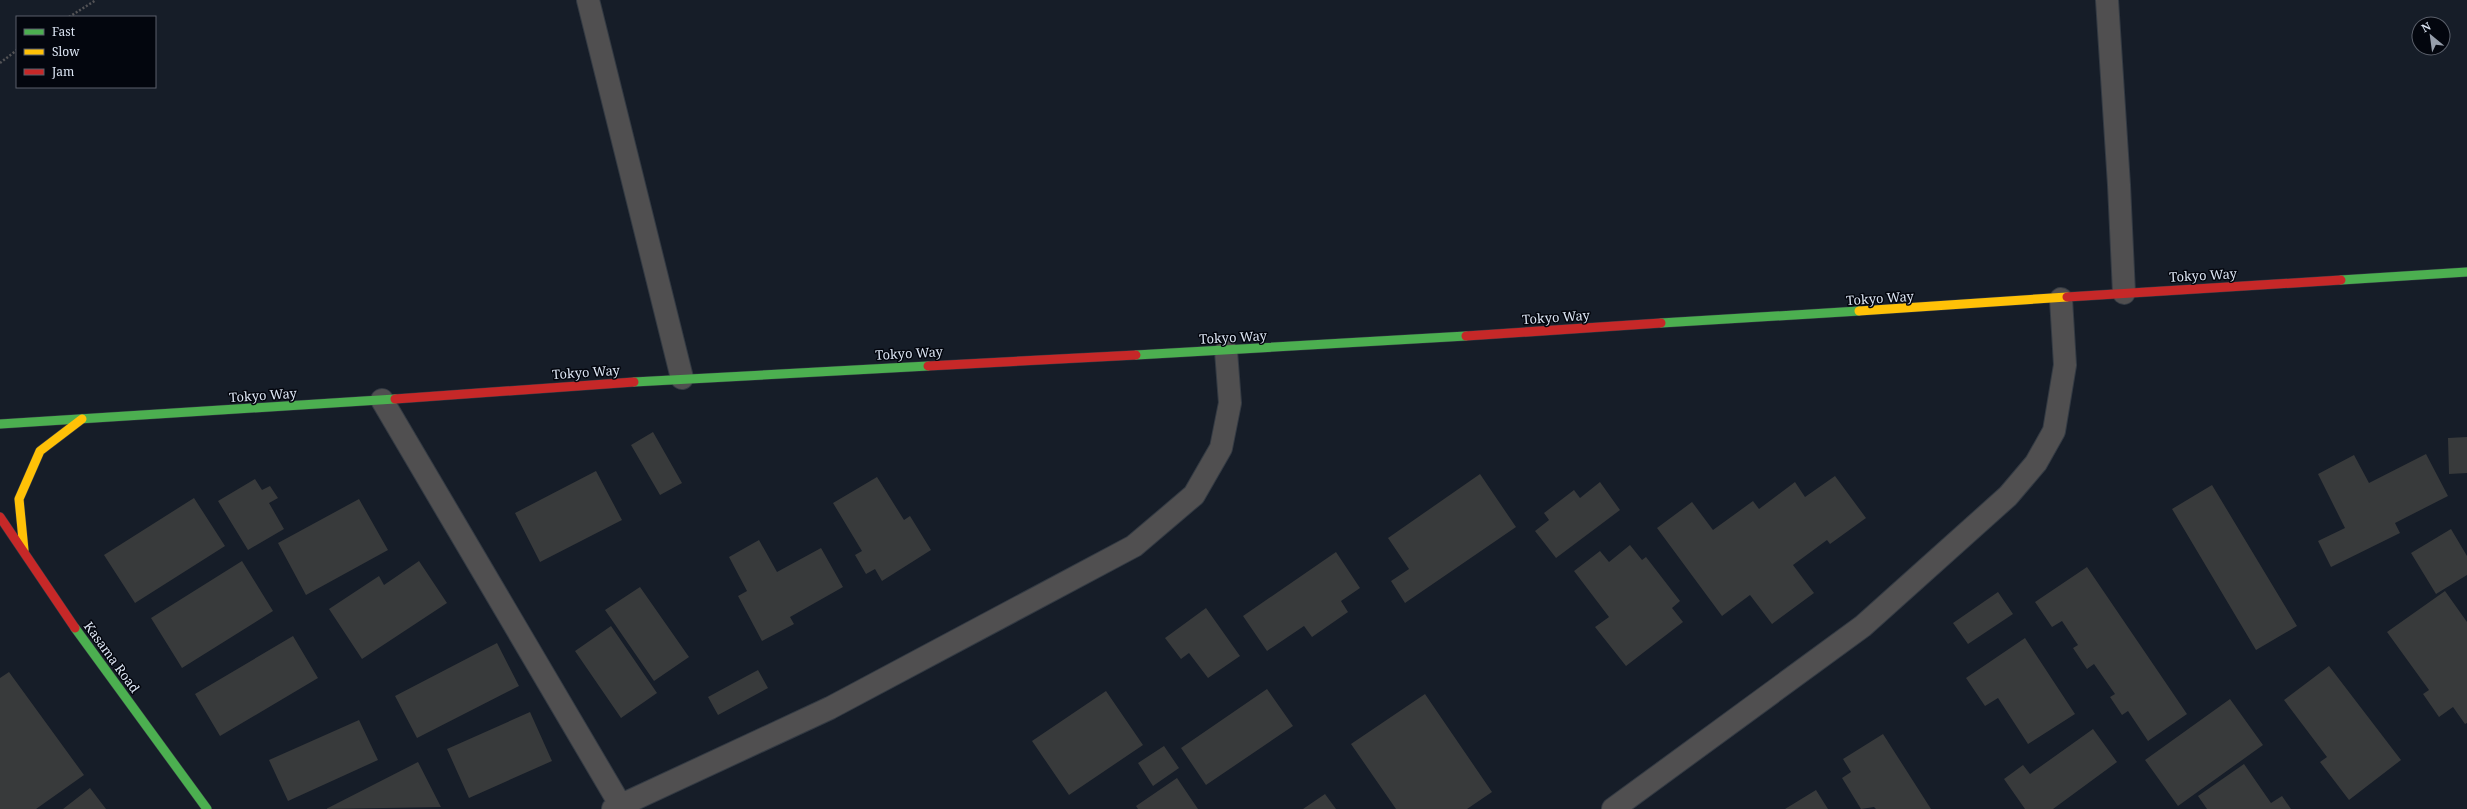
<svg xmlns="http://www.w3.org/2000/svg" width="2467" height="809" font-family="'Noto Serif',serif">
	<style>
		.building { fill: #383a3b }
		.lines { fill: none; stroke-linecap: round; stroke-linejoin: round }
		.street-casing { stroke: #333a43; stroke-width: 24 }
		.fast-casing { stroke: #333a43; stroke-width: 10 }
		.slow-casing { stroke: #333a43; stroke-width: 10 }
		.jam-casing { stroke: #333a43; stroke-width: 10 }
		.path { stroke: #535356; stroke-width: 2.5; stroke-dasharray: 2 2; stroke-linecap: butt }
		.street { stroke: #504f50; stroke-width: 22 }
		.fast { stroke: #4caf50; stroke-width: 9 }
		.slow { stroke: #ffc107; stroke-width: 9 }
		.jam { stroke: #c62828; stroke-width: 9 }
		.labels { text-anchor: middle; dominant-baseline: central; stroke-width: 3; stroke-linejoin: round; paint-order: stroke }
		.street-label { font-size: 13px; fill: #dce5f3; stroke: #03060e }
	</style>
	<rect width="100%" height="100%" fill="#161d28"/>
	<!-- building -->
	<path class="building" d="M653,432L682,483L660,495L631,445Z
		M2467,437V473L2449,474L2448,438Z
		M2426,454L2448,496L2395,523L2400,533L2331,567L2318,541L2345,528L2318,474L2354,455L2369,483Z
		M596,471L622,520L540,562L515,513Z
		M1480,474L1516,527L1405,603L1391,581L1409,569L1388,538Z
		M1835,476L1866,518L1830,544L1827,540L1793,565L1814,593L1772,624L1750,595L1722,616L1657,528L1692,502L1713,530L1753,501L1759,509L1795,482L1805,497Z
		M877,477L904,520L910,516L931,550L882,581L875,569L866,574L855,555L862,551L833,503Z
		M255,479L262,490L270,486L278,498L269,503L284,529L248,550L218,501Z
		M1600,482L1620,510L1556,558L1535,531L1549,520L1544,513L1574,490L1580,498Z
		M2212,485L2297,626L2256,650L2172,509Z
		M194,498L225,546L135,603L104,555Z
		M359,499L388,550L306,595L278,543Z
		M2451,529L2467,556V575L2436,594L2411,553Z
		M759,540L777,572L821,548L843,587L790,617L794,624L762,641L738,596L747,591L729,557Z
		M1630,545L1642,560L1646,557L1680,601L1672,608L1683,622L1626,666L1595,627L1609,617L1574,571L1600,551L1609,562Z
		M1336,552L1360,588L1341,601L1348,612L1312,637L1304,626L1267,651L1243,616Z
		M242,561L273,611L182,668L151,618Z
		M419,561L447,603L362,659L329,609L379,576L384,585Z
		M2087,567L2187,714L2148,741L2128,711L2122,715L2110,697L2115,694L2094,664L2087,669L2073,648L2078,645L2062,621L2052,627L2035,602Z
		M640,587L689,657L654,681L605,610Z
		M2445,591L2467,622V723L2465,724L2453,707L2439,717L2423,694L2429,690L2387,632Z
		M1998,592L2013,614L1968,644L1953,623Z
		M1206,608L1240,656L1208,678L1189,653L1181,659L1165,638Z
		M611,626L657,693L621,718L575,651Z
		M293,636L318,678L220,736L195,694Z
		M2025,638L2075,714L2028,744L1998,698L1985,706L1966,678Z
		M497,643L519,686L417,738L395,696Z
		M2329,666L2401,760L2349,800L2320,762L2327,757L2284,700Z
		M758,670L768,688L718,715L708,697Z
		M9,672L84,775L36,809H0V678Z
		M1267,689L1293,726L1206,785L1181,748Z
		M1106,691L1143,745L1069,795L1032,741Z
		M1425,694L1492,792L1467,809H1396L1351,744Z
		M2230,699L2263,745L2178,806L2145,760Z
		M530,712L552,761L469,798L447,749Z
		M359,720L378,760L288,801L269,760Z
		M2093,729L2117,762L2053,809H2025L2004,779L2023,765L2030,774Z
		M1883,734L1931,809H1876L1874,807L1861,809L1842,778L1851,772L1843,759Z
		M1164,746L1179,768L1153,786L1138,763Z
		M418,762L441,807L326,809Z
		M2244,764L2271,803L2282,796L2291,809H2207L2198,796Z
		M1177,778L1198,809H1138L1136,806Z
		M90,788L106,809H63Z
		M1816,790L1828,809H1785Z
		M1325,794L1336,809H1303Z"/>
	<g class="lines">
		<defs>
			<path id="street" d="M588,0L682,378
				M2107,0L2119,185L2124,293
				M382,400L621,806
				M613,809L830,708L1134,546L1194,495L1221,448L1230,403L1226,351
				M1613,809L1863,626L2008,496L2036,463L2054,431L2065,365L2061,299"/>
			<path id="fast" d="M2341,280L2467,272
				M1661,323L1859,311
				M1136,355L1466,336
				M634,382L928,366
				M0,424L395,399
				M75,628L207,809"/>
			<path id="slow" d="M1859,311L2067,297
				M24,550L19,499L40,451L82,419"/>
			<path id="jam" d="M2067,297L2341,280
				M1466,336L1661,323
				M928,366L1136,355
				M395,399L634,382
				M0,517L75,628"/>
		</defs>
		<!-- street casing -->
		<use href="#street" class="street-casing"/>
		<!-- fast casing -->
		<use href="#fast" class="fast-casing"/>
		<!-- slow casing -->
		<use href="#slow" class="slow-casing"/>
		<!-- jam casing -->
		<use href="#jam" class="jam-casing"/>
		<!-- path -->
		<path class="path" d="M69,17L96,0
			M0,63L17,50"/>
		<!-- street -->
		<use href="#street" class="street"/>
		<!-- fast -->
		<use href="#fast" class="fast"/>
		<!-- slow -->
		<use href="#slow" class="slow"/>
		<!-- jam -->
		<use href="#jam" class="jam"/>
	</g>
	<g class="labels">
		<!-- street labels -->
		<g class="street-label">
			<text transform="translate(2203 275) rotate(-3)">Tokyo Way</text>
			<text transform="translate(1880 298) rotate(-4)">Tokyo Way</text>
			<text transform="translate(1556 317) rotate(-4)">Tokyo Way</text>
			<text transform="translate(1233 337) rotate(-3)">Tokyo Way</text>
			<text transform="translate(909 353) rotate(-3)">Tokyo Way</text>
			<text transform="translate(586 372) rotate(-4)">Tokyo Way</text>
			<text transform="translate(263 395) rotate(-4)">Tokyo Way</text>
			<text transform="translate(112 657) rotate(54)">Kasama Road</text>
		</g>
	</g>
	<!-- legend -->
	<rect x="16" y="16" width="140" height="72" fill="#03060e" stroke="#5a5f6a"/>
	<rect x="24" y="29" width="20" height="6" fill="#4caf50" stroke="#5a5f6a"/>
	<text x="52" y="36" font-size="12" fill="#dce5f3">Fast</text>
	<rect x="24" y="49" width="20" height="6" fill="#ffc107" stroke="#5a5f6a"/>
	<text x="52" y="56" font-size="12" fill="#dce5f3">Slow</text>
	<rect x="24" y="69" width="20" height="6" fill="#c62828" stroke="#5a5f6a"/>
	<text x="52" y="76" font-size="12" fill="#dce5f3">Jam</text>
	<!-- north arrow -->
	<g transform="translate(2431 36) rotate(331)"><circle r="19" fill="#03060e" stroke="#5a5f6a"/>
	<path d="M0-3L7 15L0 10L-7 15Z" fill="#979fac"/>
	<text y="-6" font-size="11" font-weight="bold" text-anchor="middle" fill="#dce5f3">N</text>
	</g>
</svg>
